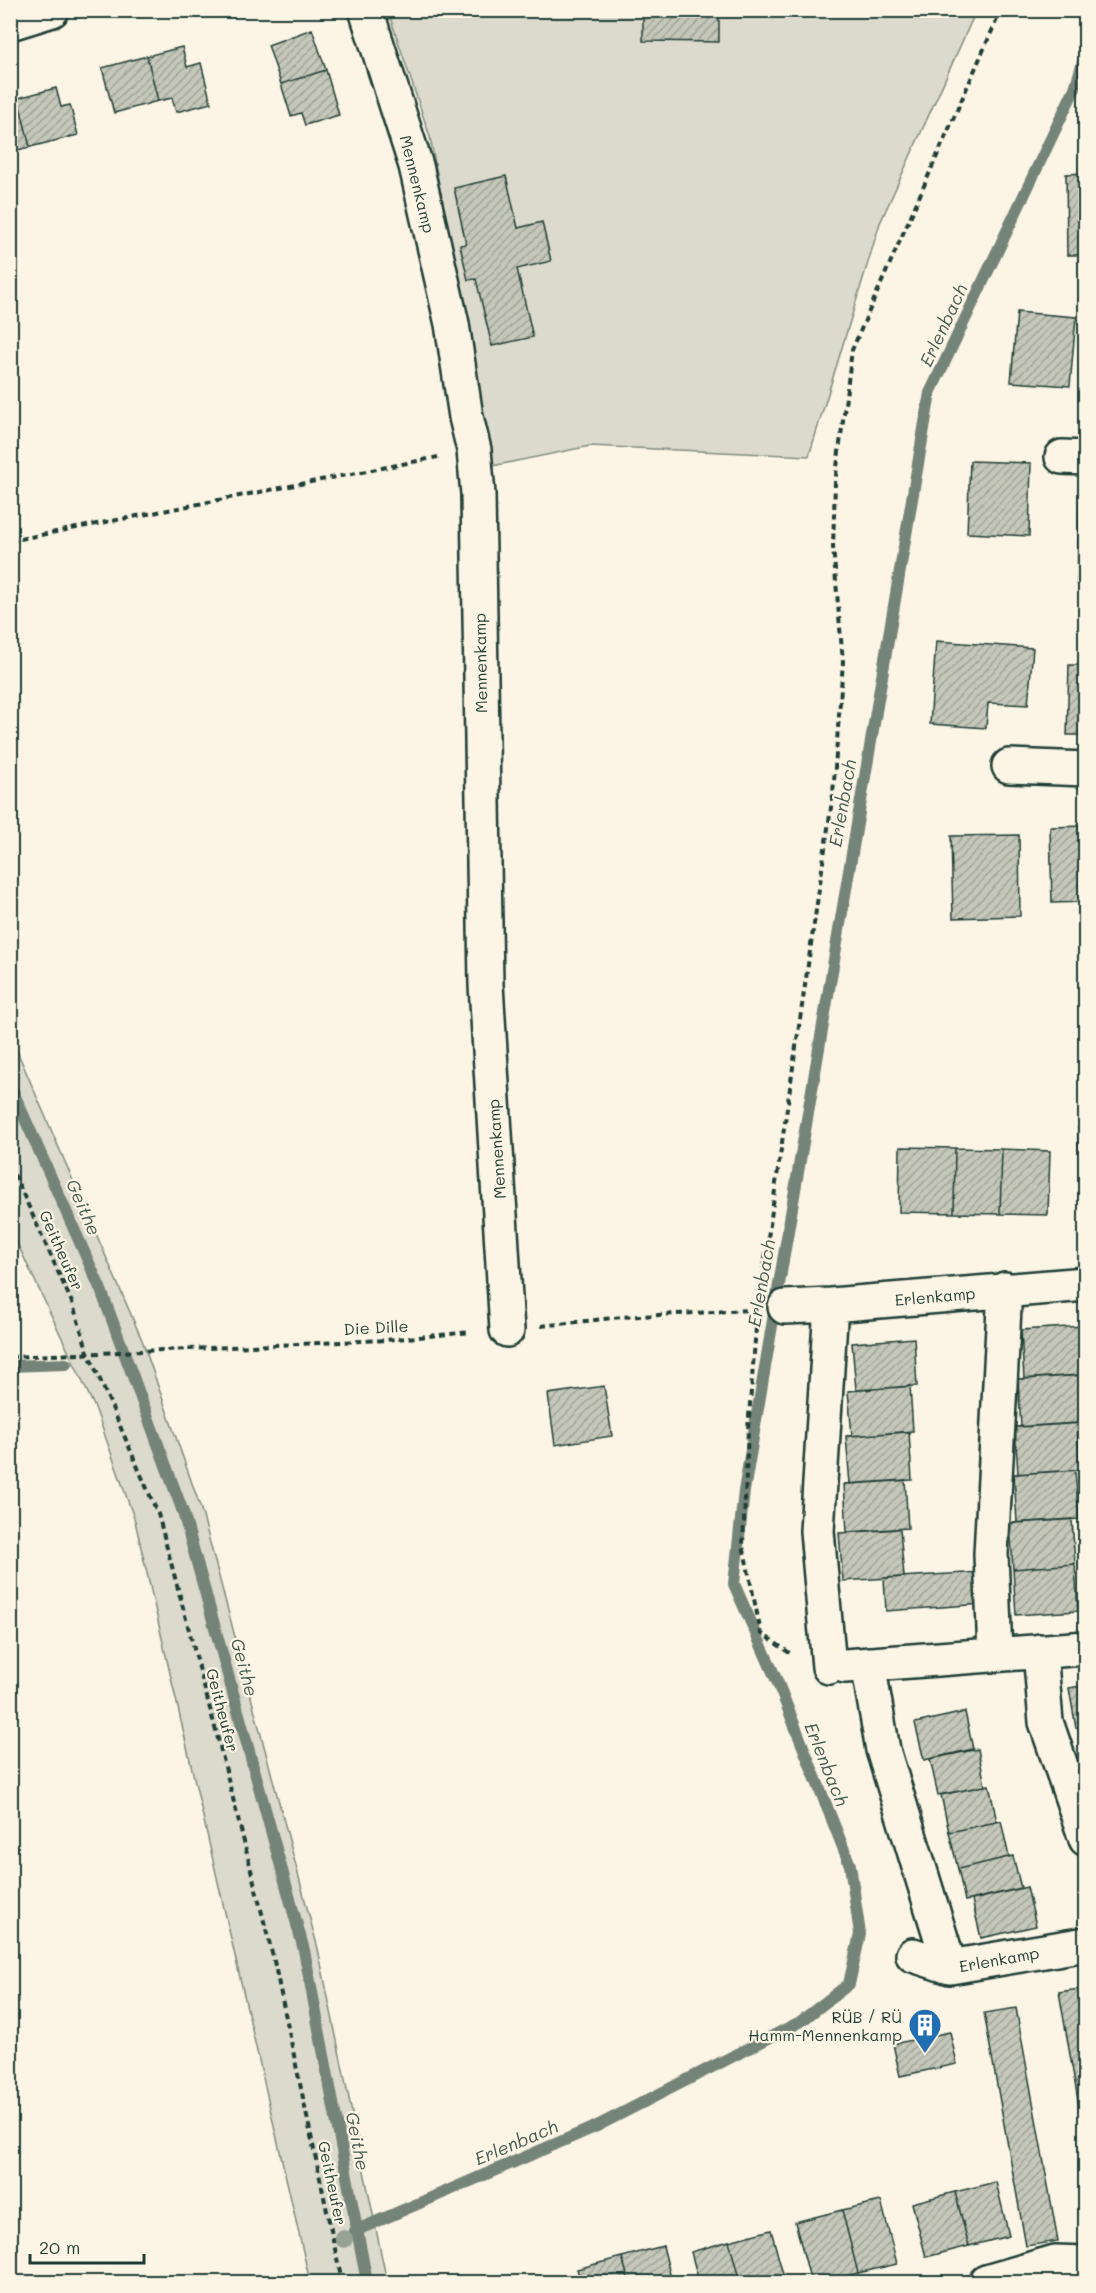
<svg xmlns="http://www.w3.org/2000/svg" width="1096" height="2293" font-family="Mali,sans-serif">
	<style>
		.grass { fill: #dcdacc; stroke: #7e8c80; stroke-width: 1.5 }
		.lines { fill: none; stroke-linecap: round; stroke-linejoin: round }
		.stream { stroke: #758479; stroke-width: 12 }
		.building { fill: url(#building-hatch); stroke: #1f3d34; stroke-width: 1.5 }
		.minor-casing { stroke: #1f3d34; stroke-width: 38 }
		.path { stroke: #1f3d34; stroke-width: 4; stroke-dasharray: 6 4.5; stroke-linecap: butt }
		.minor { stroke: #fcf5e5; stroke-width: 33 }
		.tree { fill: #97a194 }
		.labels { text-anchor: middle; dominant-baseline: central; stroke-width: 4.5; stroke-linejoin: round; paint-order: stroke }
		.street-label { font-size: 16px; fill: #1f3d34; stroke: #fcf5e5 }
		.poi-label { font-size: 16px; fill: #1f3d34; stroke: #fcf5e5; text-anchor: end }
		.water-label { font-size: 18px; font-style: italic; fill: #435a51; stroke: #fcf5e5 }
	</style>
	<defs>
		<pattern id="building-hatch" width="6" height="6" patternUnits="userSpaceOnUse" patternTransform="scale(1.5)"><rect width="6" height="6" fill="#c5c7b9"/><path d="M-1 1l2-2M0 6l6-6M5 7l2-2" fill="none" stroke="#9fa397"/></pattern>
	</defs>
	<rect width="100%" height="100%" fill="#fcf5e5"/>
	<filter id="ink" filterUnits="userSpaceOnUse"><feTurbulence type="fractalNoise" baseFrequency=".0167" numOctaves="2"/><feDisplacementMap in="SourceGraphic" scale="12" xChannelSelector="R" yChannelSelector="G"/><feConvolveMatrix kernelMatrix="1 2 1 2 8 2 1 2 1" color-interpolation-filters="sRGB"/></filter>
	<g filter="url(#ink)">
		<!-- grass -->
		<path class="grass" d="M388,11H976L880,223L809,456L590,446L492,466L430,137Z
			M11,1037L142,1340L201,1509L318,1949L387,2282H310L135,1521L96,1410L11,1230Z"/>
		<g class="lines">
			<!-- stream -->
			<path class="stream" d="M10,1085L101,1290L183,1512L304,1950L367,2282
				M10,1366L66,1364
				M355,2231L597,2126L800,2022L849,1984L860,1934L850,1865L777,1681L734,1584L744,1491L930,393L1075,88L1086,52"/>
		</g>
		<!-- building -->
		<path class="building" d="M643,10H719V42L643,41Z
			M312,29L326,70L281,84L268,45Z
			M182,47L187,67L201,63L211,103L176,112L172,98L158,101L147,56Z
			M147,56L158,101L114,113L102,68Z
			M326,70L339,115L305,125L301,113L291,116L281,84Z
			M56,88L61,107L70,105L78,135L30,147L18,98Z
			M18,98L30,147L10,152V100Z
			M10,157L17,181L10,183Z
			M1086,173V255H1067L1066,174Z
			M506,176L518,228L542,222L551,261L517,269L533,337L492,346L476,279L468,280L460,245L466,244L454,188Z
			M1017,312L1076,317L1070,386L1011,382Z
			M970,461L1031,463L1029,536L967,533Z
			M1080,490H1086V584H1077Z
			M936,641L1033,648L1028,705L988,703L986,728L930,724Z
			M1069,665H1086V735H1067Z
			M1086,826V902L1052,903L1050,827Z
			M1019,835L1020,916L953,918L951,836Z
			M1078,1128H1086V1192H1080Z
			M900,1147L955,1148L954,1213L899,1212Z
			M955,1148L1002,1149L1000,1214L954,1213Z
			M1002,1149L1050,1151L1048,1215L1000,1214Z
			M1083,1326L1086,1375L1024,1379L1021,1330Z
			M914,1338L917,1386L856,1390L852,1343Z
			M1080,1375L1084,1423L1021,1427L1018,1379Z
			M604,1386L612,1436L555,1445L548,1394Z
			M910,1386L913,1431L852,1436L848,1391Z
			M1077,1423L1080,1470L1018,1474L1015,1427Z
			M909,1432L912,1480L850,1484L846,1436Z
			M1075,1470L1079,1519L1017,1523L1014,1474Z
			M905,1480L908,1528L847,1532L844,1484Z
			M1072,1519L1075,1564L1013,1569L1010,1523Z
			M900,1529L904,1577L843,1581L839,1533Z
			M1075,1564L1078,1611L1016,1615L1013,1569Z
			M981,1572L983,1604L886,1611L884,1578Z
			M1086,1685V1726L1076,1728L1069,1688Z
			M965,1712L973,1749L924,1760L915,1723Z
			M978,1749L985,1786L938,1795L930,1759Z
			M989,1785L997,1822L949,1832L941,1795Z
			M1001,1821L1009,1857L958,1869L949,1832Z
			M1013,1856L1021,1888L965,1901L958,1869Z
			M1027,1887L1036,1926L981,1938L972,1900Z
			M1086,1988V2146L1059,1992Z
			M1016,2008L1058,2241L1026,2246L984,2013Z
			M950,2032L957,2064L900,2076L893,2044Z
			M996,2182L1009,2236L969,2246L955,2192Z
			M955,2192L969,2246L926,2257L912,2203Z
			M881,2201L897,2264L858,2273L842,2210Z
			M842,2210L858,2273L823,2282H811L795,2222Z
			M771,2230L785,2282H740L729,2241Z
			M729,2241L740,2282H699L691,2252Z
			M663,2246L672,2282H629L622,2257Z
			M622,2257L629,2282H581L577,2269Z"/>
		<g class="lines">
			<defs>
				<path id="minor" d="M366,10L416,166L452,324L466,417L474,450L478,494L486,985L507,1330
					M10,23L52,10
					M1062,457L1086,458
					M1009,766L1086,769
					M785,1307L831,1305L1086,1284
					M1040,1651L1046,1722L1086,1839
					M995,1654L991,1554L1005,1289
					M868,1664L883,1750L950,1967
					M845,1666L1086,1648
					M829,1667L817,1531L831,1305
					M913,1955L950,1967L1086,1944
					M986,2282L1055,2262L1086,2263"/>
			</defs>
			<!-- minor casing -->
			<use href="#minor" class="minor-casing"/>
			<!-- path -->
			<path class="path" d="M10,541L438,457
				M10,1165L73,1305L88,1352L158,1514L217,1735L274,1961L342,2282
				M762,1279L833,794L843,662L833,547L835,483L852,350L1001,10
				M541,1326L622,1317L749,1310
				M756,1328L748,1429L743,1545L761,1633L791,1654
				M10,1357L386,1340L471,1332"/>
			<!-- minor -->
			<use href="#minor" class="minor"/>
		</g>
		<!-- trees -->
		<circle class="tree" cx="344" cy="2239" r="9"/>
	</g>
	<!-- icons -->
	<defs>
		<symbol id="building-pin" viewBox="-11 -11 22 30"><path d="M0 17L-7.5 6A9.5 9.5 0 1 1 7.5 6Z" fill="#1f6fb2" stroke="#fcf5e5"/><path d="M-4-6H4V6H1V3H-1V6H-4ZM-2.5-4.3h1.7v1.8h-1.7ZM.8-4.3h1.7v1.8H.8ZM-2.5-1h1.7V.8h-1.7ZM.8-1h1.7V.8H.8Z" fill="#fff"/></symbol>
	</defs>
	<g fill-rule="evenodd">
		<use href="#building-pin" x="906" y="2006" width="38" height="52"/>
	</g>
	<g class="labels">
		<!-- street labels -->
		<g class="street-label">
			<text transform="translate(418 184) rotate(76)">Mennenkamp</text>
			<text transform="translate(480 663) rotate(-91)">Mennenkamp</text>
			<text transform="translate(496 1149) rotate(-94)">Mennenkamp</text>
			<text transform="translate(62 1250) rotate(66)">Geitheufer</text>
			<text transform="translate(935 1296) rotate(-5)">Erlenkamp</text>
			<text transform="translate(376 1327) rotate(-3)">Die Dille</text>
			<text transform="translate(223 1710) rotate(75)">Geitheufer</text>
			<text transform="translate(999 1959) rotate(-10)">Erlenkamp</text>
			<text transform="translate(333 2183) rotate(78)">Geitheufer</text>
		</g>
		<!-- poi labels -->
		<g class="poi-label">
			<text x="902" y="2016">RÜB / RÜ<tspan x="902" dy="18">Hamm-Mennenkamp</tspan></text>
		</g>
		<!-- water labels -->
		<g class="water-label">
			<text transform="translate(943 325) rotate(-65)">Erlenbach</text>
			<text transform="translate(842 803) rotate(-80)">Erlenbach</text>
			<text transform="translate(84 1207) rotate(66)">Geithe</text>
			<text transform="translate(761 1283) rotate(-80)">Erlenbach</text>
			<text transform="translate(245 1667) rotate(75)">Geithe</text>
			<text transform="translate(827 1764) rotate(68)">Erlenbach</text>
			<text transform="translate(358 2141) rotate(79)">Geithe</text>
			<text transform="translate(516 2142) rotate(-23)">Erlenbach</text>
		</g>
	</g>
	<!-- margin -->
	<rect width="1096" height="2293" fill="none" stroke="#fcf5e5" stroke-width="36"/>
	<rect x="18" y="18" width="1060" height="2257" fill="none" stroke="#1f3d34" stroke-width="2" filter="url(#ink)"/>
	<!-- scale -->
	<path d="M30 2254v9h114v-9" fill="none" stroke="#1f3d34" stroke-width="3"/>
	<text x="39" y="2254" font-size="18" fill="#1f3d34" stroke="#fcf5e5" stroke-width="4.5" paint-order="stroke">20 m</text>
</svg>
